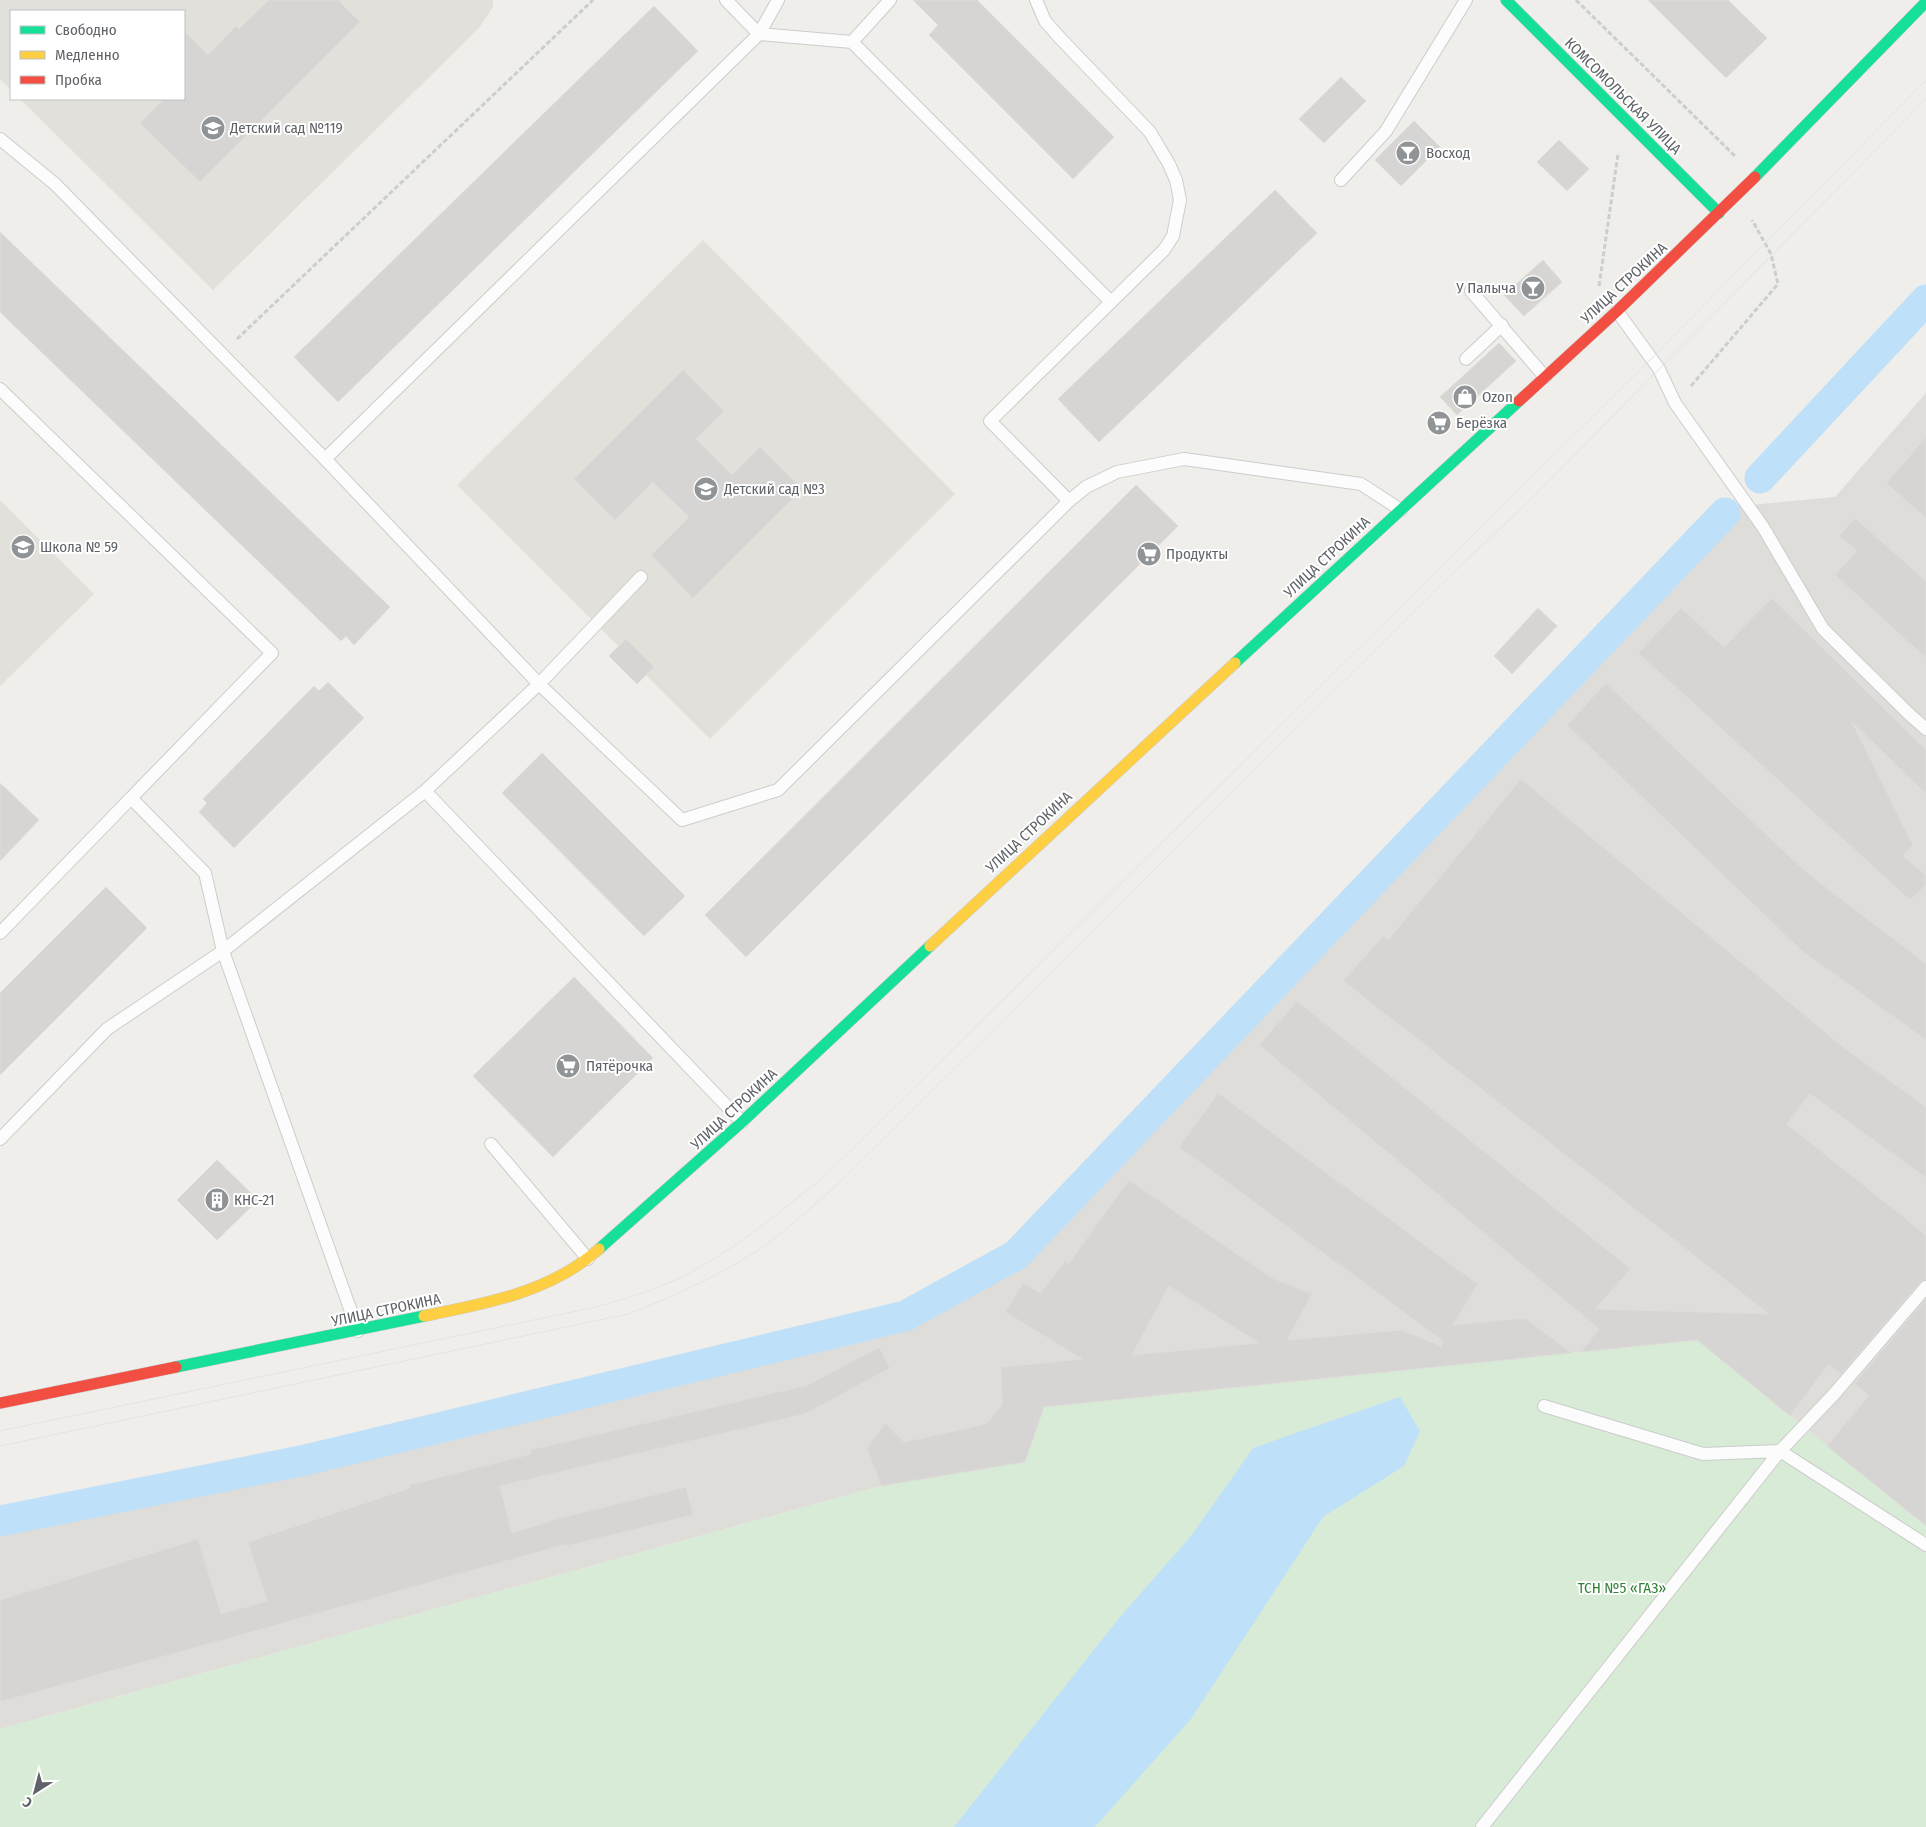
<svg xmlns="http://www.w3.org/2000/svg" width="1926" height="1827" font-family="'Fira Sans Condensed',sans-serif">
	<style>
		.industrial { fill: #dfddda }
		.education { fill: #e2e0da }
		.green { fill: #d8ebd6 }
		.water { fill: #bfe0f9 }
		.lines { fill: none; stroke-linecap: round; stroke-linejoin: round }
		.canal { stroke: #bfe0f9; stroke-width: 31 }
		.building { fill: #d6d5d3; stroke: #deddd9; fill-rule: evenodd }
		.lane-casing { stroke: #cbcccc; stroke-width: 14 }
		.fast-casing { stroke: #cacacb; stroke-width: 12 }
		.slow-casing { stroke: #cacacb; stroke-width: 12 }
		.jam-casing { stroke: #cacacb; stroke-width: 12 }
		.path { stroke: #cacfcc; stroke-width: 3; stroke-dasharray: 5 2.5; stroke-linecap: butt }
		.lane { stroke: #fdfcfc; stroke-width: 12 }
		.fast { stroke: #16e098; stroke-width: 11 }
		.slow { stroke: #ffcf43; stroke-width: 11 }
		.jam { stroke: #f24e42; stroke-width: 11 }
		.tram { stroke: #e4e4e4; stroke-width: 1 }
		.labels { text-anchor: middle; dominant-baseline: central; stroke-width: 4; stroke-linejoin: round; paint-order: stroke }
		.street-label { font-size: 15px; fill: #5f6368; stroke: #fff }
		.poi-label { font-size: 15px; fill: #5f6368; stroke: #fff; text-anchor: start }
		.park-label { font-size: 15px; fill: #348238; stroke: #fff }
	</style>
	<rect width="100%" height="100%" fill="#efeeea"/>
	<!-- industrial -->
	<path class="industrial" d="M1926,393V1526L1697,1340L1044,1407L1025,1462L881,1486L0,1729V1529L898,1328L1020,1259L1717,508L1835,497Z"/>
	<!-- education -->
	<path class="education" d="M0,0H493V7L479,28L213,290L20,99H184V11H11V90L0,79Z
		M703,240L955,494L710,739L646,675L637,684L609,656L618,646L457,485Z
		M0,500L94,594L0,686Z"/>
	<!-- green -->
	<path class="green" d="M1697,1340L1926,1526V1827H0V1729L881,1486L1025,1462L1044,1407Z"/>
	<!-- water -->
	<path class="water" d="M1400,1397L1420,1431L1404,1466L1323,1517L1191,1719L1095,1827H954L1119,1618L1191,1536L1253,1448Z"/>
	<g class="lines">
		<!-- canal -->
		<path class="canal" d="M1760,478L1926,300
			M0,1521L301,1461L905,1316L1016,1255L1725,513"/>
	</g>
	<!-- building -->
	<path class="building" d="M269,0H338L360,22L200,182L140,123L164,99H184V31L208,55L236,26L239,29Z
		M913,0H977L1114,137L1073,179L929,35L938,25Z
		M1648,0H1728L1767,38L1726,78Z
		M654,6L698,51L338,402L294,357Z
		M1341,77L1366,101L1324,143L1299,119Z
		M1414,121L1440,147L1401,186L1375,160Z
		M1559,140L1589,169L1567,191L1537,162Z
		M1275,190L1317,233L1099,442L1058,399Z
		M0,232L390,607L354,645L346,636L341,641L0,312Z
		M1543,260L1562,282L1524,316L1504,295Z
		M1499,343L1516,361L1457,415L1440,397Z
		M683,370L724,411L696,439L732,475L760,447L802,489L693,598L651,555L689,517L653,482L615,520L574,479Z
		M1926,437V518L1886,483Z
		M1136,485L1178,526L746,957L705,915Z
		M1855,518L1926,581V658L1835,575L1857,551L1839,536Z
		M1772,598L1926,750V794L1852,722L1913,845L1903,856L1926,875V885L1910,900L1638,653L1681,608L1724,647Z
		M1538,608L1557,626L1512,674L1494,656Z
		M626,639L654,667L637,684L609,656Z
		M328,682L364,718L234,848L199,812L207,803L203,799L314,686L319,691Z
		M1606,683L1805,871L1926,964V1040L1802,951L1567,725Z
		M542,753L685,896L644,936L502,793Z
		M1521,779L1842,1046L1926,1107V1178L1810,1094L1787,1124L1926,1235V1279L1920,1282L1841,1374L1829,1364L1790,1416L1697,1340L1581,1352L1599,1329L1259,1045L1297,1001L1631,1269L1595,1309L1769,1314L1343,981L1383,936L1388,940Z
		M0,783L39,820L0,861Z
		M106,887L147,928L0,1075V993Z
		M574,977L653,1058L553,1157L473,1076Z
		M1218,1093L1478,1284L1453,1325L1525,1318L1572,1353L1044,1407L1025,1462L881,1486L867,1448L885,1423L904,1442L986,1424L1002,1405L1001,1367L1082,1359L1005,1312L1023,1283L1040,1293L1065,1261L1069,1263L1129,1180L1272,1278L1312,1294L1287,1340L1401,1330L1441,1346L1443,1341L1179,1147ZM1169,1286L1259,1343L1132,1355Z
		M217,1160L258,1200L217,1240L177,1200Z
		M1926,1299V1526L1827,1446L1869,1395L1854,1384Z
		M879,1347L890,1368L805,1414L500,1486L512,1533L560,1518L686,1487L693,1515L567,1546V1544L0,1702V1600L198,1539L221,1614L267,1601L248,1542L410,1488L409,1485L531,1454L530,1450L808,1385Z"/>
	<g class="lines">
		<defs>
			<path id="lane" d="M778,0L759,34L852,42L1111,302
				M1036,0L1045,21L1059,37L1150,132L1169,164L1176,180L1180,200L1173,236L1164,250L990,421L1069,501
				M852,42L890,0
				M0,139L55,184L325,459L539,684L682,820L778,790L1069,501L1086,487L1117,472L1184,459L1361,484L1401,510
				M1341,180L1386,131L1466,0
				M1471,291L1545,377
				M1617,311L1659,369L1675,403L1763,527L1823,629L1909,714L1926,729
				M1466,359L1502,325
				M0,389L272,653L131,798L205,873L223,951L358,1331
				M325,459L759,34L726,0
				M641,577L539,684L425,791L742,1122
				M0,933L131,798
				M0,1139L107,1029L223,951L425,791
				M491,1144L588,1259
				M1544,1406L1703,1454L1780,1451L1926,1545
				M1482,1827L1780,1451L1835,1393L1926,1287"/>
			<path id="fast" d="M1506,0L1719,213
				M1755,177L1926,2
				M1235,663L1519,401
				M599,1249L742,1122L930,946
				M176,1367L424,1316"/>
			<path id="slow" d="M930,946L1235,663
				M424,1316C485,1304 551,1292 599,1249"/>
			<path id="jam" d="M1519,401L1617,311L1755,177
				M0,1403L176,1367"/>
		</defs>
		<!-- lane casing -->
		<use href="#lane" class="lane-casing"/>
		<!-- fast casing -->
		<use href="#fast" class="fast-casing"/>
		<!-- slow casing -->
		<use href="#slow" class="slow-casing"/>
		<!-- jam casing -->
		<use href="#jam" class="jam-casing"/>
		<!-- path -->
		<path class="path" d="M1576,0L1736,157
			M1599,286L1618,154
			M237,339L593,0
			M1691,386L1778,284L1771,254L1752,220"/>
		<!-- lane -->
		<use href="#lane" class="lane"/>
		<!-- fast -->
		<use href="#fast" class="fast"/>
		<!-- slow -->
		<use href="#slow" class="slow"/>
		<!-- jam -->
		<use href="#jam" class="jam"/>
		<!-- tram -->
		<path class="tram" d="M0,1431L596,1307C623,1299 650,1292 675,1280C731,1254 778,1213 825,1176L1652,358L1926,80
			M0,1446L628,1314C666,1299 704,1283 739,1262C776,1241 807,1211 839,1183L1462,564L1525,505L1926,99"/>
	</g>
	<!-- icons -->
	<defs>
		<symbol id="school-disc" viewBox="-11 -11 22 22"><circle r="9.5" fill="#919496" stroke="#fff"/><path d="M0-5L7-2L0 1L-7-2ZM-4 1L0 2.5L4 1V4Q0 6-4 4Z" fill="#fff"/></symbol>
		<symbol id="bar-disc" viewBox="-11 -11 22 22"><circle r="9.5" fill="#919496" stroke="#fff"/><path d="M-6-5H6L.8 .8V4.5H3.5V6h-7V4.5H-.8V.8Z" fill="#fff"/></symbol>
		<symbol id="shop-disc" viewBox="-11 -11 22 22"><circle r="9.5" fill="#919496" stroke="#fff"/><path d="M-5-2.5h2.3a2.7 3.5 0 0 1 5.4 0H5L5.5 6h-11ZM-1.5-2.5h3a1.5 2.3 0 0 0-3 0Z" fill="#fff"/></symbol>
		<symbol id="supermarket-disc" viewBox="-11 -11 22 22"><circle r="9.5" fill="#919496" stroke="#fff"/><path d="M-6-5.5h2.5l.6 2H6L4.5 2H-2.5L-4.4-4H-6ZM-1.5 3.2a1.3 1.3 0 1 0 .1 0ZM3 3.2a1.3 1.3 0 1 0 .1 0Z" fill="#fff"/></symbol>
		<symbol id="building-disc" viewBox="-11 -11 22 22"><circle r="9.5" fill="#919496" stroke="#fff"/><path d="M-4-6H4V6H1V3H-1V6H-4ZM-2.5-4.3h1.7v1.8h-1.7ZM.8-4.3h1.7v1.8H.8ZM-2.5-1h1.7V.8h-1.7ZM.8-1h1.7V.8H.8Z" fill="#fff"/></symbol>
	</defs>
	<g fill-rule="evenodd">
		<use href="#school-disc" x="199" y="114" width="28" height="28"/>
		<use href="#bar-disc" x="1394" y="139" width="28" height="28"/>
		<use href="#bar-disc" x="1519" y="274" width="28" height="28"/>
		<use href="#shop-disc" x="1451" y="383" width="28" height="28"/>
		<use href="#supermarket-disc" x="1425" y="409" width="28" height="28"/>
		<use href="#school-disc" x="692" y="475" width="28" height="28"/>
		<use href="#school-disc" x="9" y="533" width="28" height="28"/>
		<use href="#supermarket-disc" x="1135" y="540" width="28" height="28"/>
		<use href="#supermarket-disc" x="554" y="1052" width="28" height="28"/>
		<use href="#building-disc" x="203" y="1186" width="28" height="28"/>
	</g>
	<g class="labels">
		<!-- street labels -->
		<g class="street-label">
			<text transform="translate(1623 96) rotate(45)">КОМСОМОЛЬСКАЯ УЛИЦА</text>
			<text transform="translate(1624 283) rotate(-43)">УЛИЦА СТРОКИНА</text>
			<text transform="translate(1327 557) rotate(-43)">УЛИЦА СТРОКИНА</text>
			<text transform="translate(1029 832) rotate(-43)">УЛИЦА СТРОКИНА</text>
			<text transform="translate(734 1109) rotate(-43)">УЛИЦА СТРОКИНА</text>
			<text transform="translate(386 1310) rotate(-12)">УЛИЦА СТРОКИНА</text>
		</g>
		<!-- poi labels -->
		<g class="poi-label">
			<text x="230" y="128">Детский сад №119</text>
			<text x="1426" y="153">Восход</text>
			<text x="1516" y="288" text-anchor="end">У Палыча</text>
			<text x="1482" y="397">Ozon</text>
			<text x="1456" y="423">Берёзка</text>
			<text x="724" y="489">Детский сад №3</text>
			<text x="40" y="547">Школа № 59</text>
			<text x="1166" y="554">Продукты</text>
			<text x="586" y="1066">Пятёрочка</text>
			<text x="234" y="1200">КНС-21</text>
		</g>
		<!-- park labels -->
		<g class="park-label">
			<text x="1622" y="1588">ТСН №5 «ГАЗ»</text>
		</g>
	</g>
	<!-- legend -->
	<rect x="10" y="10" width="175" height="90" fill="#ffffff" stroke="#bfc1c3"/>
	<rect x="20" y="26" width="25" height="8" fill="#16e098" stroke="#bfc1c3"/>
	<text x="55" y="35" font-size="15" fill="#5f6368">Свободно</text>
	<rect x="20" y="51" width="25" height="8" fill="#ffcf43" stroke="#bfc1c3"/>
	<text x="55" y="60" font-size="15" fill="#5f6368">Медленно</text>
	<rect x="20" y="76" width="25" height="8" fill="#f24e42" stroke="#bfc1c3"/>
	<text x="55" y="85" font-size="15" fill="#5f6368">Пробка</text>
	<!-- north arrow -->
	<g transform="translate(35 1792) rotate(216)" stroke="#ffffff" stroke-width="4" paint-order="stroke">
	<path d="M0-4L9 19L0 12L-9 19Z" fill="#5f6368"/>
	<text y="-8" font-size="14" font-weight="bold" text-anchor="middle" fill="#5f6368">С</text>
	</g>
</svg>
